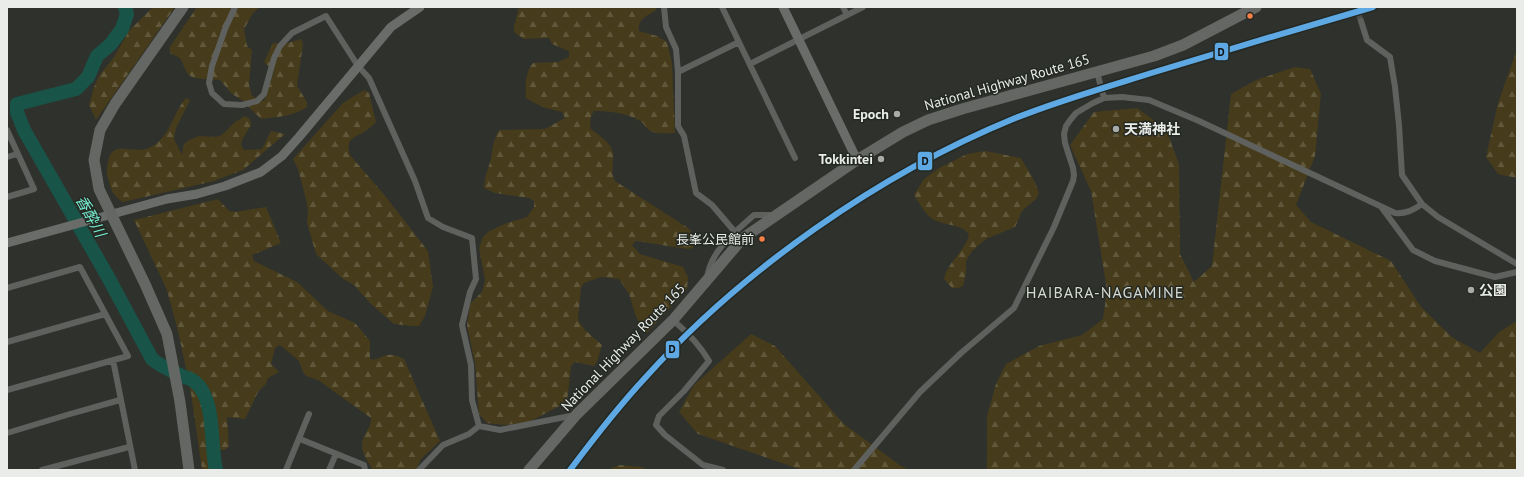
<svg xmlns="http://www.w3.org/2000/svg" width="1524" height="477" font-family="'PT Sans','Noto Sans JP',sans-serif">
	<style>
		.forest { fill: url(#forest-firs) }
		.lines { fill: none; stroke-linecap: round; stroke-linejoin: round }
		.river { stroke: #195448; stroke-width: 14 }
		.street-tunnel { stroke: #4b4d49; stroke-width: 6; stroke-dasharray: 6 3; stroke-linecap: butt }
		.street { stroke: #5f615f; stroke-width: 6 }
		.secondary { stroke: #6a6c6a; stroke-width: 9 }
		.highway { stroke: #656764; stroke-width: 11 }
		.rail-1-casing { stroke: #242822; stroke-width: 9 }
		.rail-1 { stroke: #5ea8e3; stroke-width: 6 }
		.bus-dot { fill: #f78048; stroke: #242822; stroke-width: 1.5 }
		.poi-dot { fill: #a8aba7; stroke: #242822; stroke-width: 1.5 }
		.labels { text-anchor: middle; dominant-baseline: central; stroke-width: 3; stroke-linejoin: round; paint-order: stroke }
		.bus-label { font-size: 13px; fill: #e9ece8; stroke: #242822; text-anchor: end }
		.street-label { font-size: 14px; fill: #e9ece8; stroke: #242822 }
		.poi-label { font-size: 14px; font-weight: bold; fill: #e9ece8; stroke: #242822; text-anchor: end }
		.water-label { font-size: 15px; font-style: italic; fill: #76edd1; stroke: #242822 }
		.quarter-label { font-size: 16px; letter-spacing: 1px; fill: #d5dad2; stroke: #242822 }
		.line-badge { stroke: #242822; stroke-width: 1.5 }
		.pale-badge-label { font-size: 11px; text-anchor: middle; font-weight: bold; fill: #111 }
	</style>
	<defs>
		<pattern id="forest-firs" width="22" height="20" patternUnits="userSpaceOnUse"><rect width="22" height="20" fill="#463b1a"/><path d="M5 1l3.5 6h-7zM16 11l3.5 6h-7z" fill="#61583b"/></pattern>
	</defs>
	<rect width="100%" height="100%" fill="#2f312d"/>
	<!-- forest -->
	<path class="forest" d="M153,7H175L96,120L89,105L94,87L99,76L114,57L129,31Z
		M197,7H260L253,13L244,29L247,46L252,50L249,85L252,96L264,101L274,71L264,62L273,43L284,44L301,39L303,44L297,86L307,102V107C294,116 277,117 261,119L242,100L232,94L220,80C213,79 193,80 189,75C181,66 186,58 171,54L169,48Z
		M519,7H656V10C647,16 637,19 639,31L657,36L667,42L672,63L675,133C668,133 659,134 652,132C647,130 645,124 640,121C627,113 609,111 594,111L591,116L590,128C598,135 611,142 613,153C614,163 610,172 615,181L688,228L696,237L693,248L687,249L636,241L632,245L640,254L683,267L688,277L687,289L647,333L636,317L629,294L619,279L601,277L584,283L581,288L578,320L585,330L602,345L597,362L594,366L575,362L571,366L567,402L529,422L505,425L487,423L479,414L475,363L467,326L470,304L482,292L485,280L479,248L483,237L488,232L504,224L527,217L534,207V201L529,198L495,193L484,188C484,177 489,168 491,158C493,147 493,141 499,130L545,129L565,118L562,112L542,107L526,98C525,86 525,73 533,63L558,62L569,57V51L552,44L549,38L524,39L514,32V27Z
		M1517,49V178L1498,174L1486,157L1498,103Z
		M1295,67L1310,69L1321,94L1315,156L1296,205L1311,222L1391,261L1421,307L1453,338L1480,353L1499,332L1517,321V470H987V416L996,384L1006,364L1039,346L1082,335L1103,319L1107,290L1091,191L1070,145L1094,112L1137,108L1166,129L1179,164L1180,254L1194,282L1212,266L1231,94L1256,80Z
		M364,90L369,93L376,122C373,125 370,128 367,130C354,139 345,137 350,155L386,197L428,251L433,287L425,316L419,326H412L394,324L371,304L354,285L343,279L316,254L307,223L308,211L306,199L298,169L293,159L343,103Z
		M186,98L190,100L176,128L174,139L182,155L184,144L189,140L199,136L216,137L222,135L235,122L245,116L250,119L251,125L242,140L241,145L244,150L262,149L271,131L285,134L243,170L214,181L123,202C111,194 112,191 108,178C106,173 107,167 108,162C111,138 136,156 151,147C171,136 172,114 186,98Z
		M986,151L1021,158L1035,182L1039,193L1036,199L1022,211L1015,227L986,239L972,251L966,261V273L963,286L958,288H952L944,279C947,262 966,251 969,234C960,223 942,226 931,218C925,214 918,201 914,195L924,179L939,168L967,154Z
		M218,199L229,211L235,212L266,207L281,243L252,255L254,261L297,282L328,311L355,323L370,341V359C377,361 381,356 388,355C394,354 399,357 404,359L440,441L421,459L416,470H373C365,456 357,448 366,433C369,427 371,425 371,418L318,380L306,376L303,372L299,361L280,345L275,348L271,364L279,372L268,378L266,384L258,392L245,419L227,417L229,446L225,450H211L210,465L219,470H202L191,393L179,335L167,290L134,220Z
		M751,334L775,346L844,424L901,466L909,470H802L698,434L679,412L694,385Z
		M620,465L641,467L650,470H606Z"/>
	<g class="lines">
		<!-- river -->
		<path class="river" d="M125,7L127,14L122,29L110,45L97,56L88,77L76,89L17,104V112L24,130L108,277L152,359C162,367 172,371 184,377C188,378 192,379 195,382C216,399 210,445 216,470"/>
		<!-- street-tunnel -->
		<path class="street-tunnel" d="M1356,7L1361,21"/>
		<!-- street -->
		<path class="street" d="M235,7L225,29L212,66L209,83L212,93L224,104L242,105L257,101L264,94L274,58L280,46L292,33L326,16L358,66L369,78L415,181L428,218L443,227L472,238L476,279L470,292L462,325L471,365L472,400L479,426
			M664,7L666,27L676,49L678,72V126L684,136L696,193L712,205L735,232
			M722,7L795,158
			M843,7L847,15
			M1361,21L1367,40L1390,57L1395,87L1399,125L1402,175L1422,204L1438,217L1517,264
			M750,64L863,7
			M678,72L739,42
			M1097,72L1104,98
			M7,130L34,189L7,197
			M7,157L17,154
			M1382,208L1413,250L1435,261L1495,277L1517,272
			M707,278C711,250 734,233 754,215H774
			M7,288L80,267L128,356L7,390
			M673,320C687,332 700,345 709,361L684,391L659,416L656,425L665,435L703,465L723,470
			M7,342L105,314
			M113,360L135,470
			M7,433L70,414L120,400
			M300,439L364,465L365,470
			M42,470L129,447
			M286,470L309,414
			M329,470L336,454
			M419,470L443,445L469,434L479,426L500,430L575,415
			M854,470L920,392L961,353L1014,308L1054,227L1073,181L1074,175L1073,168L1065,143L1064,134L1066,126L1071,119L1076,113L1093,103L1104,98L1122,97L1149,100L1199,121L1395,213C1406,214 1413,210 1422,204"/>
		<!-- secondary -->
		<path class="secondary" d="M783,7L857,160
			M7,243L167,199L197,194L225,186L261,172L282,156L299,137L391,27L420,7"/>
		<!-- highway -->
		<path class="highway" d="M183,7L115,104L100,130L94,160L99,189L145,284L167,334L180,402L189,470
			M529,470L577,414L673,320L743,238L857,160L903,132L928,120L962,109L1154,56L1183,45L1256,7"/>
		<defs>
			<path id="rail-1" d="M570,470C594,438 618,407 645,378C742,270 879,174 1013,119C1060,100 1110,86 1158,71C1230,49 1301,28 1373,7"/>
		</defs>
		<!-- rail-1 casing -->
		<use href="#rail-1" class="rail-1-casing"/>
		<!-- rail-1 -->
		<use href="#rail-1" class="rail-1"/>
	</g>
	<!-- markers -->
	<g class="bus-dot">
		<circle cx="1250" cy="16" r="3.5"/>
		<circle cx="762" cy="239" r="3.5"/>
	</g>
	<g class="poi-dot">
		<circle cx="897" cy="114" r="4"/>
		<circle cx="1116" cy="129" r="4"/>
		<circle cx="881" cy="159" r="4"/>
		<circle cx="1471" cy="290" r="4"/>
	</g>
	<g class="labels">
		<!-- bus labels -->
		<g class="bus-label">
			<text x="754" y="239">長峯公民館前</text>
		</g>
		<!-- street labels -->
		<g class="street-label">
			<text transform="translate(1007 82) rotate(-16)">National Highway Route 165</text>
			<text transform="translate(623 347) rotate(-46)">National Highway Route 165</text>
		</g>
		<!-- poi labels -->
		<g class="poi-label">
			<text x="889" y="114">Epoch</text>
			<text x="1124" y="129" text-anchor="start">天満神社</text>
			<text x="873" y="159">Tokkintei</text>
			<text x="1479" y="290" text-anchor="start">公園</text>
		</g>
		<!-- water labels -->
		<g class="water-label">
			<text transform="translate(91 216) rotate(61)">香酔川</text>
		</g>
		<!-- quarter labels -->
		<g class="quarter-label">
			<text x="1105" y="292">HAIBARA-NAGAMINE</text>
		</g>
	</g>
	<g class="line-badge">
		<rect x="1214" y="42" width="15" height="19" rx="4" fill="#5ea8e3"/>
		<rect x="917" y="151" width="16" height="20" rx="4" fill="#5ea8e3"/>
		<rect x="665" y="340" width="15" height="19" rx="4" fill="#5ea8e3"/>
	</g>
	<g class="pale-badge-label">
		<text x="1221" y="56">D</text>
		<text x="925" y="165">D</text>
		<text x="672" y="353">D</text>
	</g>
	<!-- border -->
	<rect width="1524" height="477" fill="none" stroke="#e9ece8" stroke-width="16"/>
</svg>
